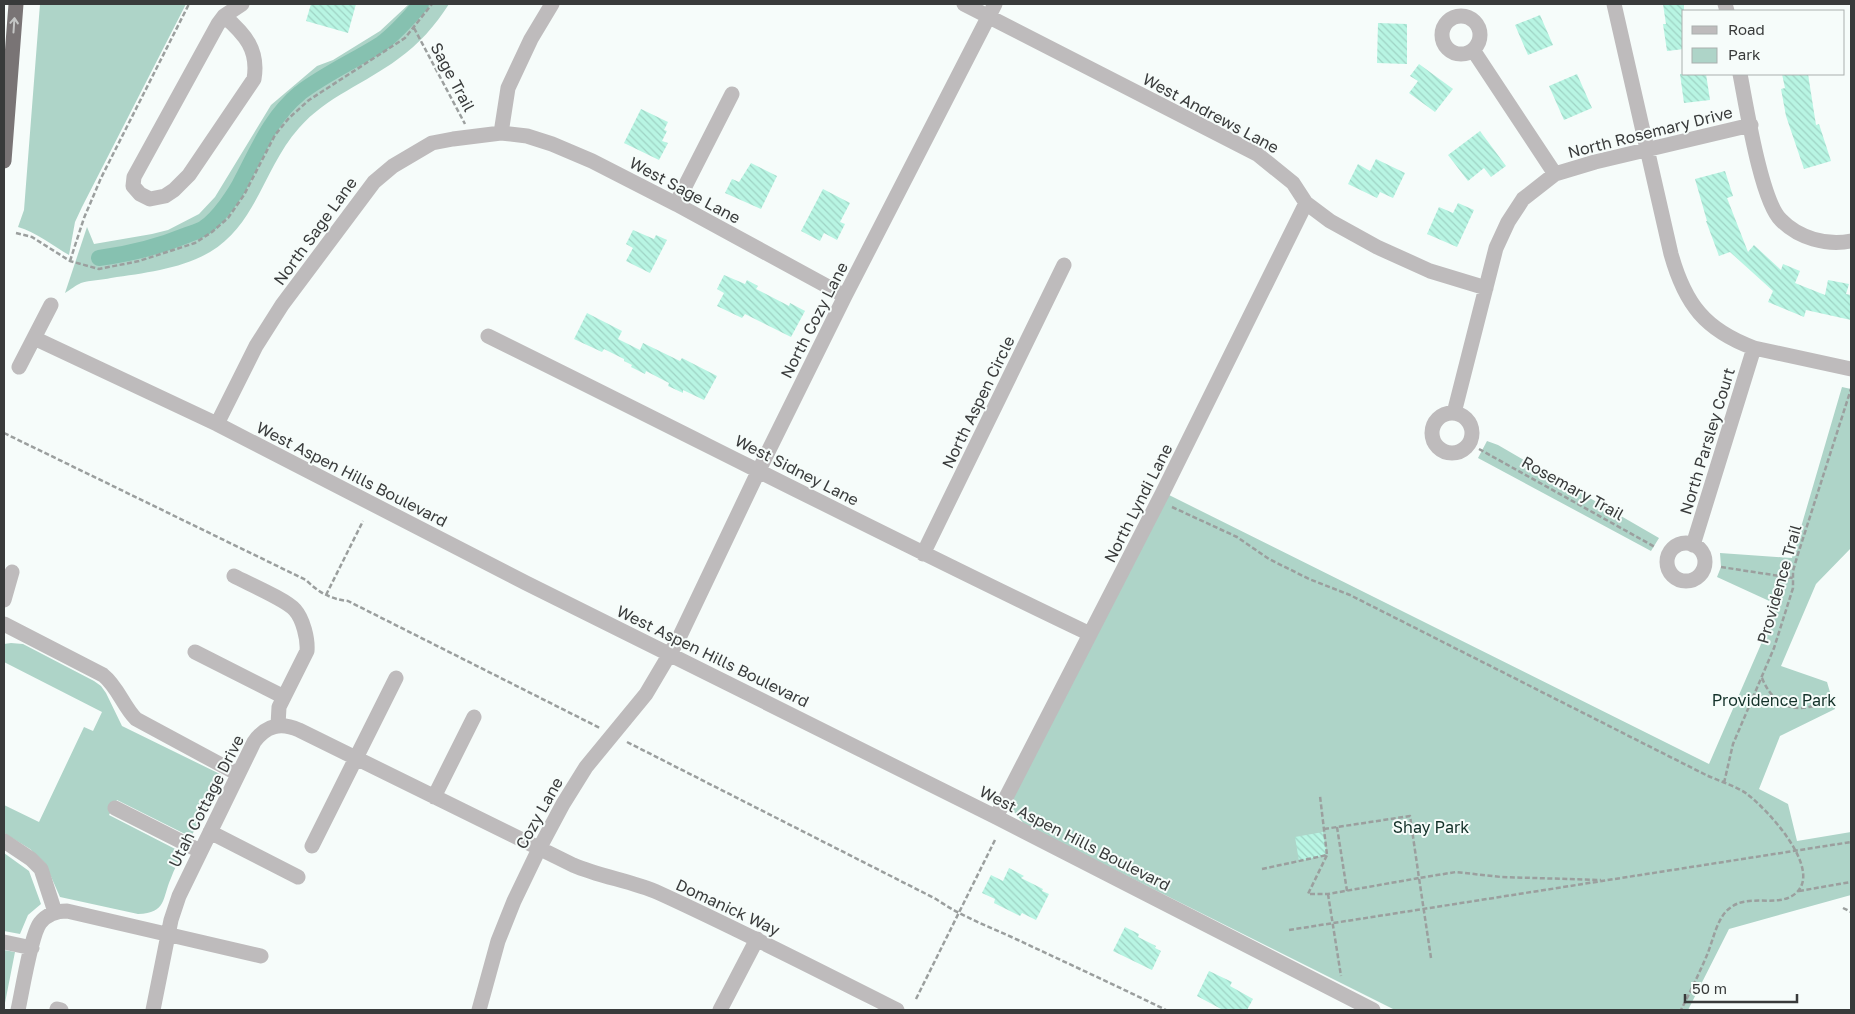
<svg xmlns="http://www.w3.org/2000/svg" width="1855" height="1014" font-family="'Golos Text',sans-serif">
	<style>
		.green { fill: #aed4c8 }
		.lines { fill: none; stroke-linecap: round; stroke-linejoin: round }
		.canal { stroke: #86c1b0; stroke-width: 16 }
		.building { fill: url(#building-back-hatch) }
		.path { stroke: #9b9f9e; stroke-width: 2.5; stroke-dasharray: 5 2.5; stroke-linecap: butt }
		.minor { stroke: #bebbbc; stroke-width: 15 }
		.highway { stroke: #797475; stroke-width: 15 }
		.oneway { stroke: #c4c6c5 }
		.labels { text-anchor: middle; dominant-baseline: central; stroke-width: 4; stroke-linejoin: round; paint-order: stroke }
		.street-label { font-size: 16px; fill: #393b3b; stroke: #f6fcfa }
		.park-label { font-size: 16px; fill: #133129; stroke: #f6fcfa }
	</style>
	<defs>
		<pattern id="building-back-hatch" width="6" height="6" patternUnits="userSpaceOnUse" patternTransform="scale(1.25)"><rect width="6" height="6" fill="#b8f5e3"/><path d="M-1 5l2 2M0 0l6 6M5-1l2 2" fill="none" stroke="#9fd3c4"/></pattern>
	</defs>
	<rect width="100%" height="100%" fill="#f6fcfa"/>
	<!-- green -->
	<path class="green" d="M40,4H186L82,207L75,222L69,255C53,246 36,232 18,227L24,210Z
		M409,4H449C435,26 419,44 398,59C366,83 326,97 299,128C264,167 257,224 210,252C181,269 144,273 111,278C102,280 90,280 81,283C76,285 70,290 65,293L87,227L94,244L152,234L168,230L199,214L215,197L271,105L317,66L333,60L380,31Z
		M1842,387L1851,389V548L1816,584L1781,666L1827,682L1835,709L1780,736L1759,789L1788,804L1797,841L1851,832V895L1729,929L1688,1010H1395L1025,825L1004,800L1163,492L1709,764L1778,605L1717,577L1721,567L1720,553L1792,558Z
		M1487,441L1498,445L1659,538L1651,551L1478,458Z
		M11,643L23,644L94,681L101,686L106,693L122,726L222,775L191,837L117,800L109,815L183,853C179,861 174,869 171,878C162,898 167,913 138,914L60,897L45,863L30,849L4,833V805L39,822L84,727L93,731L102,712L4,662V644Z
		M4,853L29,871L41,904L28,915L20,934L4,931Z
		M4,950L15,952L4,1008Z"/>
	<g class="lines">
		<!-- canal -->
		<path class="canal" d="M99,258C130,254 158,247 187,235C192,233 199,231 204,228C218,219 236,193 243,178C259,147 272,116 300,93C325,74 354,61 381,44C396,33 409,18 421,4"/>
	</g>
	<!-- building -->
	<path class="building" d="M311,4H356L348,33L306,21Z
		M1663,4H1684V49L1667,51L1663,24H1666Z
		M1540,15L1553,45L1528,55L1515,25Z
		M1378,23L1407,24V64L1377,63Z
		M1419,64L1453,89L1435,112L1409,93L1418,81L1410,76Z
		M1577,74L1592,108L1564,120L1549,86Z
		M1680,74H1706L1710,100L1684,103Z
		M1782,74H1808L1816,125L1819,124L1831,161L1804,169L1786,116L1781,89L1785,88Z
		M641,109L668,122L664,130L667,131L662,141L668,143L659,160L624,143Z
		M1480,131L1506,166L1491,177L1484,168L1468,181L1448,155Z
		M1376,159L1405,173L1393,198L1380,192L1377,198L1348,184L1358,164L1370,171Z
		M751,163L777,176L761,209L725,193L732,179L739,182Z
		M1725,171L1733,196L1727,198L1748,252L1754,245L1781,270L1783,264L1800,271L1795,283L1825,295L1828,280L1849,284L1846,294L1851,295V320L1806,310L1804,317L1768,302L1773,291L1730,252L1719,256L1706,221H1707L1695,179Z
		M823,189L850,203L840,222L845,224L837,240L824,233L820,241L801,231Z
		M1458,203L1474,210L1457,247L1427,234L1439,207L1453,213Z
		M633,230L654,239L656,235L667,240L650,273L626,261L633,248L626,244Z
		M724,275L745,284L747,280L758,286L756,289L789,306L790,303L805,311L791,337L745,314L742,318L717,306L724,293L717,289Z
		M587,313L622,331L618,339L640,350L643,343L680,361L682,358L717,376L704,400L683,390V393L668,386L669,383L646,371L645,374L631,367L632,365L624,361V359L604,349L602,352L574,339Z
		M1323,832L1327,855L1299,861L1295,837Z
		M1009,868L1024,876L1021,878L1043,889L1042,891L1049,894L1036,920L1022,913L1020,916L994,903L995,899L982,893L991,875L1003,881Z
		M1125,927L1139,934L1138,937L1156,946L1155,948L1161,951L1152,970L1113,951Z
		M1209,971L1232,982L1230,986L1253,999L1247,1010H1223L1197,996Z"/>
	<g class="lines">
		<!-- path -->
		<path class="path" d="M414,28L465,124
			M16,233L32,237L70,261L99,269L139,261L195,243L212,232L228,218L244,195L275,135L289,118L309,100L405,38L432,4
			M70,261L84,218L101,178L189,4
			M4,433L306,580C318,592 330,599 348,601L600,728
			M1479,449L1655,547
			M1172,507L1237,537L1269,559L1309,579L1350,595L1706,775C1719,781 1736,786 1747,794C1767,809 1820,866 1798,891C1781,910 1750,892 1730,908C1717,917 1713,941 1707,955C1699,974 1690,992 1681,1010
			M1721,567L1793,578
			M326,595L363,521
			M1762,678C1770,698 1786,712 1809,707C1816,706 1824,701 1831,698
			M627,742L936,899C962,917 990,927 1018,940C1067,963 1117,986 1166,1010
			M1724,783L1733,744L1774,648L1793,588V571L1798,554L1851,389
			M1337,827L1347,891
			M1324,829L1410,816L1419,878L1328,894H1308L1327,855
			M1262,869L1327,855L1320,796
			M1799,891L1851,882
			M1328,894L1341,976
			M1843,908L1851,912
			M1289,930L1851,842
			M1431,958L1419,878L1456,872L1501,877L1601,880
			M916,999L995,840"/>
		<!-- minor -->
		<path class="minor" d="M964,4L1257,154L1293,183L1306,203L1330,221L1377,247L1430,271L1486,288
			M1614,4L1671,254C1685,304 1705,330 1754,348L1851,369
			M1725,4L1727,11
			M1442 35a19 19 0 1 1 38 0a19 19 0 1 1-38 0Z
			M224,16C245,34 259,50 254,79L189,175L174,190L165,196L150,199L140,194L133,186L134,177L218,24L224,16L242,4
			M1473,50L1555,174
			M1740,74C1746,104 1761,201 1781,220C1798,238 1827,246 1851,241
			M501,133L508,88L531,39L552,4
			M676,204L732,94
			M488,336C689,435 888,538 1090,634
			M34,338L217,424L526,583L996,817L1373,1010
			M19,367L51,305
			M1454,413L1496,248L1508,222L1523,199L1555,174L1595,162L1751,125
			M1432 433a20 20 0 1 1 40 0a20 20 0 1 1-40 0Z
			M217,424L256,346L282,305L374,182L393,166L432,143L453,139L501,133L527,136L552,144L592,161L676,204L845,296
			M1667 562a19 19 0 1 1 38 0a19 19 0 1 1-38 0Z
			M1693,545L1754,348
			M923,554L1064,265
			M234,576C247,583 287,600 295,610C303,619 308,639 307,651L279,707L278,725
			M4,600L12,572
			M4,624L103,675C118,687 123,706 136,719L238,774
			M195,652L284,697
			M434,797L474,717
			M115,808L200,851
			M996,817L1163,492L1306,203
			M210,832L298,877
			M4,841L31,859L41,869L55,912
			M312,846L396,678
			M4,942L32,948
			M57,1009L61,1010
			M18,1010C22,992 31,935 40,923C47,914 57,911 67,911L261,956
			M153,1010L171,920L179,896L254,742C266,725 281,722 299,730L573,865C601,877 632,881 659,893C740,930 818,970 897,1010
			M479,1010L498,941L514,901L539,849L563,804L586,767L646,694L678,640L759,470L845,296L995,4
			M720,1010L757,939"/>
		<!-- highway -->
		<path class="highway" d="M4,161L16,4"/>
	</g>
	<!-- one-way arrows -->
	<defs><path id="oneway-shaft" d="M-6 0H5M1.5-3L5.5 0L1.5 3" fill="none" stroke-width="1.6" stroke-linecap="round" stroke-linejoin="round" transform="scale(1.25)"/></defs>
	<use class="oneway" href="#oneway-shaft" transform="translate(14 25) rotate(-86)"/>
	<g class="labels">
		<!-- street labels -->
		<g class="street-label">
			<text transform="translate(453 77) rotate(62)">Sage Trail</text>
			<text transform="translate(1211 113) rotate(28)">West Andrews Lane</text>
			<text transform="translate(1650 132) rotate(-14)">North Rosemary Drive</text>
			<text transform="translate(685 190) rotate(28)">West Sage Lane</text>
			<text transform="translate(315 231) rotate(-54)">North Sage Lane</text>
			<text transform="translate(814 320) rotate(-63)">North Cozy Lane</text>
			<text transform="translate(978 402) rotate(-64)">North Aspen Circle</text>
			<text transform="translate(1707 441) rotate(-73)">North Parsley Court</text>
			<text transform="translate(797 470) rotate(27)">West Sidney Lane</text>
			<text transform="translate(352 474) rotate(27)">West Aspen Hills Boulevard</text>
			<text transform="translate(1573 488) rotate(29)">Rosemary Trail</text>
			<text transform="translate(1138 503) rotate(-63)">North Lyndi Lane</text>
			<text transform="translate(1779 584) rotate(-74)">Providence Trail</text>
			<text transform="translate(713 656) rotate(26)">West Aspen Hills Boulevard</text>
			<text transform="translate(206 801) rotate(-63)">Utah Cottage Drive</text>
			<text transform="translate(539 813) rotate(-61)">Cozy Lane</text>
			<text transform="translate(1075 838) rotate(27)">West Aspen Hills Boulevard</text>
			<text transform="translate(728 907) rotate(25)">Domanick Way</text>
		</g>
		<!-- park labels -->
		<g class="park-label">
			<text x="1774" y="700">Providence Park</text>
			<text x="1431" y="827">Shay Park</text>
		</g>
	</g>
	<!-- border -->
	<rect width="1855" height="1014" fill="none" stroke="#393b3b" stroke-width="10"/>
	<!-- legend -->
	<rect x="1682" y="10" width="162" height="65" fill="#f6fcfa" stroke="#aaafae"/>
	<rect x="1692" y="26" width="25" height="8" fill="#bebbbc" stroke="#aaafae"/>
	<text x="1728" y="35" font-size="15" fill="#393b3b">Road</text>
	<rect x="1692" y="48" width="25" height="15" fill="#aed4c8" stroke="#aaafae"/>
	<text x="1728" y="60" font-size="15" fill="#393b3b">Park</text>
	<!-- scale -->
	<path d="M1685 994v8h112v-8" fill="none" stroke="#393b3b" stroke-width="2.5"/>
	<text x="1692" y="994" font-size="15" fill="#393b3b" stroke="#f6fcfa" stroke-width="4" paint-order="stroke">50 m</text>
</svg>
